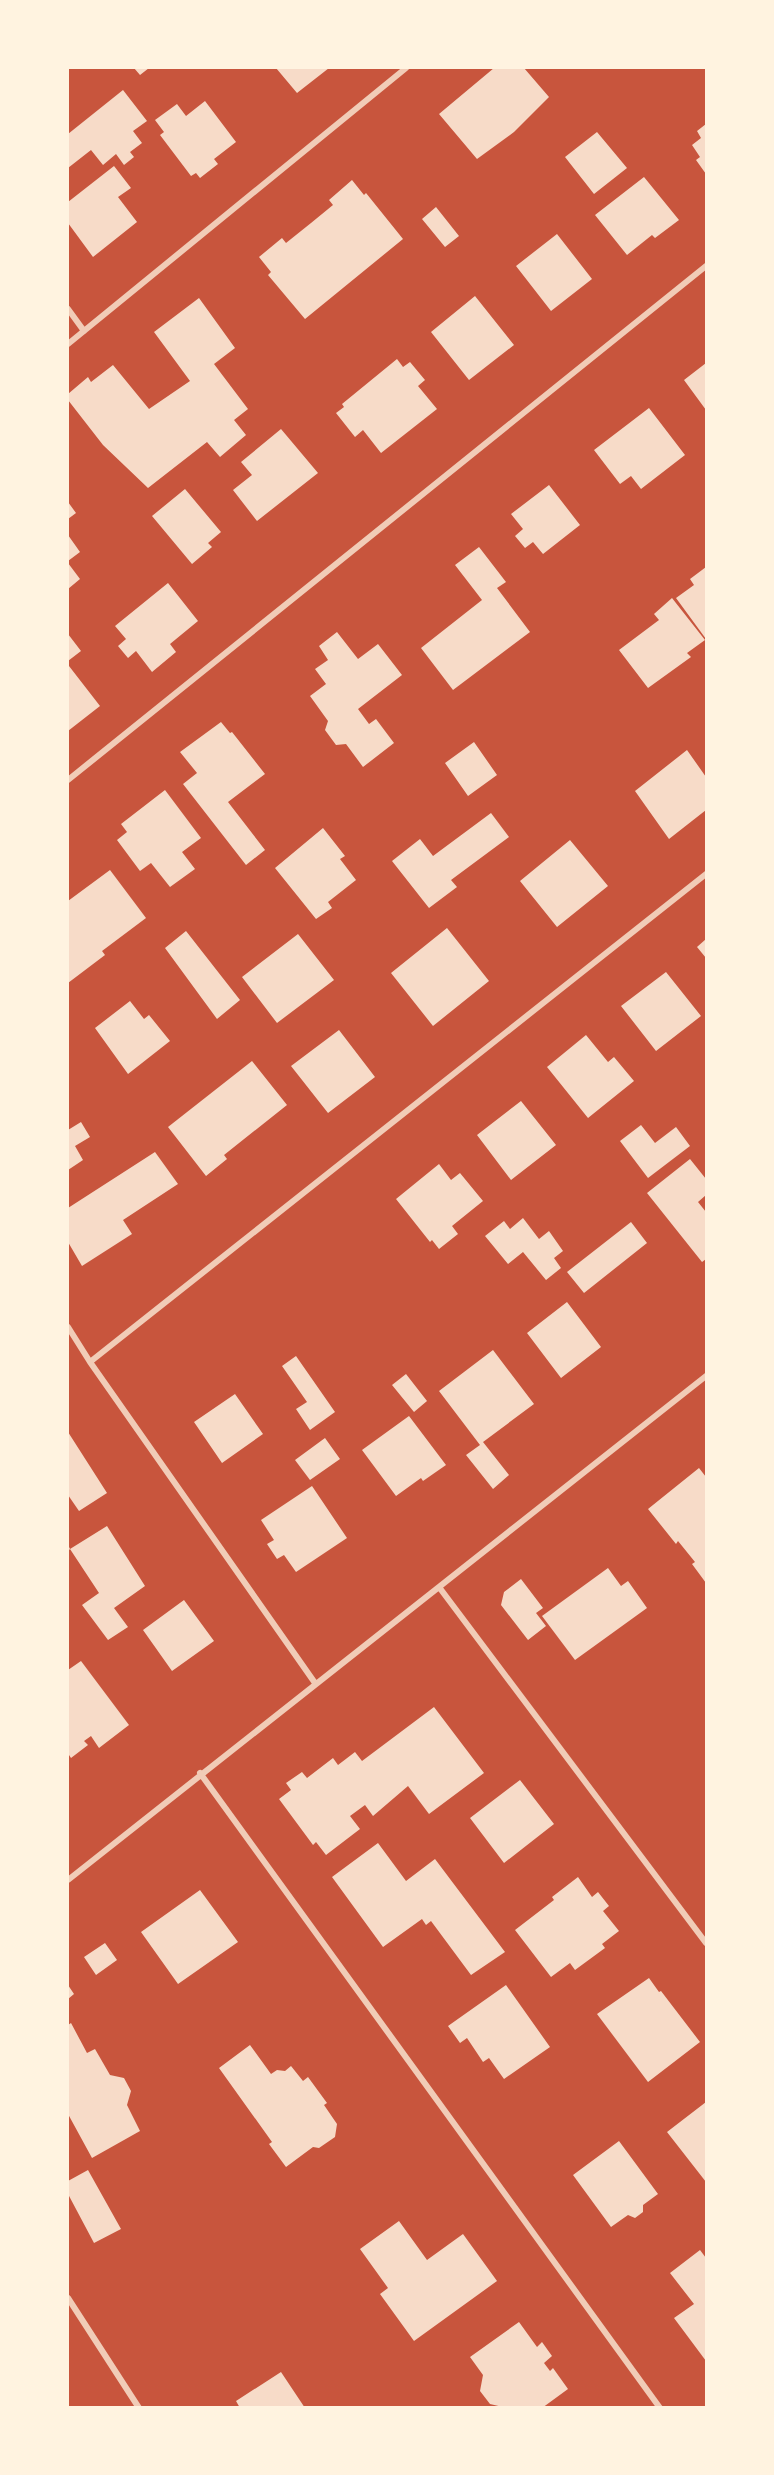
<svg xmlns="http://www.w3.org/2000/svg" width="774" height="2475" font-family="'DejaVu Sans',sans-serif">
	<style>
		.building { fill: #f7dbc8 }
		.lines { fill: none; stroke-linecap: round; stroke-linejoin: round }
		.minor { stroke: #f1ccb7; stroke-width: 6 }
	</style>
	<rect width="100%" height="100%" fill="#c8553d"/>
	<!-- building -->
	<path class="building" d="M134,68H149L140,75Z
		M276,68H329L297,93Z
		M494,68H524L549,97L514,132L477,159L439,114Z
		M123,90L147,121L133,131L142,143L130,152L134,157L124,165L116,154L103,165L91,150L68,168V134Z
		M205,101L236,142L214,159L218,164L200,178L196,173L191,176L160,135L164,132L155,120L177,104L186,116Z
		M706,124V174L696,160L700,157L692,145L701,138L697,131Z
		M597,132L627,168L594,194L565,157Z
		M114,166L131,188L118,197L137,222L93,257L68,223V202Z
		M644,177L679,220L655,238L652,235L627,255L595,215Z
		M352,180L364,195L366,193L403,239L305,319L268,275L271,272L259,257L282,238L286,243L311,223L333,205L329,200Z
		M436,207L459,236L445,247L422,219Z
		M557,234L592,279L551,311L516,266Z
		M475,296L514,345L469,380L431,332Z
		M199,298L235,348L214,364L248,409L234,420L246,435L220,457L207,442L148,488L103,445L68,400V394L88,377L91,382L113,365L149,409L190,381L154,332Z
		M397,359L403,367L410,362L425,380L418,386L437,409L381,453L363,430L355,437L336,413L344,407L342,404Z
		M706,363V410L684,380Z
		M649,408L685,455L641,489L631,476L620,484L594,450Z
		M281,429L318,473L257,521L233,490L252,475L241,462Z
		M549,485L580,525L543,554L533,542L525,548L515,536L523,529L511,514Z
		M185,489L221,532L208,543L212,547L192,564L152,516Z
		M68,502L76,513L68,519Z
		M68,535L80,552L68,561Z
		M479,547L506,582L497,588L530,632L453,690L421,648L482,600L455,565Z
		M68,563L80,579L68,589Z
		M706,567V639L676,598L694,585L690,579Z
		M168,583L198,621L170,644L176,652L152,672L136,651L128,658L118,646L126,639L115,626Z
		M672,598L705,640L687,653L691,657L648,688L619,650L659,620L654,614Z
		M337,632L358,659L378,644L402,675L358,709L369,724L376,719L394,743L363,767L346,744L336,745L325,730L328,721L310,696L326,684L315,669L328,660L319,646Z
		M68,634L81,651L68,661Z
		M69,666L100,706L68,731V668Z
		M221,722L230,733L232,732L265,774L228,802L265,850L246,865L183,784L197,773L180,752Z
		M474,742L497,775L468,796L445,763Z
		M687,750L706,777V810L669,839L635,791Z
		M165,790L201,838L182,852L195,869L170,887L151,863L140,871L117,840L127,832L121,824Z
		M491,813L509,837L451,880L457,887L429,908L392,861L420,839L433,856Z
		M323,828L345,856L340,859L356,880L328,902L332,908L316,919L275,868Z
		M570,840L608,886L557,927L520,881Z
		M110,870L146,918L102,951L105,955L68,983V901Z
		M447,928L489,981L433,1026L391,973Z
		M186,931L240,1000L217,1019L165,948Z
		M298,934L334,980L277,1023L242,977Z
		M706,939V958L697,947Z
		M666,972L701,1016L656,1051L621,1006Z
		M130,1001L144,1019L149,1015L170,1041L128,1074L95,1028Z
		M339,1030L375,1077L328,1113L291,1066Z
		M586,1035L608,1062L614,1057L634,1081L588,1118L547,1067Z
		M252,1061L287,1105L224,1155L227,1159L206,1176L168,1127Z
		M521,1101L556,1145L511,1180L477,1135Z
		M81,1122L90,1137L75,1146L83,1160L68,1170V1130Z
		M641,1125L655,1143L676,1127L690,1146L648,1178L620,1141Z
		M155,1152L178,1184L123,1220L132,1234L82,1266L68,1242V1208Z
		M690,1159L706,1179V1195L698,1202L706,1212V1259L702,1262L647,1193Z
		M439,1164L451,1180L460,1173L483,1201L452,1226L458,1234L439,1249L432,1240L430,1242L396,1199Z
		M523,1218L539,1239L549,1231L563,1251L554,1258L561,1268L546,1280L523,1252L508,1264L485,1236L504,1221L510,1229Z
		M631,1222L647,1243L584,1293L567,1272Z
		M567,1302L601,1347L561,1378L527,1333Z
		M493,1350L534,1404L483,1442L509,1475L493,1489L466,1455L480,1445L439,1391Z
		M296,1356L335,1412L310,1430L296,1409L307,1402L282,1366Z
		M406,1374L427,1401L414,1412L392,1385Z
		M235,1394L263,1434L222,1463L194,1422Z
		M409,1416L446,1465L423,1481L421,1478L396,1496L362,1450Z
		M68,1432L107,1493L79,1511L68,1495Z
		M325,1438L340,1459L310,1480L295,1460Z
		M699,1468L706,1477V1583L692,1564L695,1562L678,1541L676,1544L648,1509Z
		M312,1486L347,1538L296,1572L284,1555L277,1559L267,1544L274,1540L261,1520Z
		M107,1526L145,1586L114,1608L128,1627L108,1640L82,1605L99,1593L70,1549L68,1551V1545L70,1549Z
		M608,1568L621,1586L628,1581L647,1608L575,1660L542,1616Z
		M521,1579L543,1608L536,1613L546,1626L528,1640L501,1605L504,1592Z
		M184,1600L214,1641L172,1671L143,1630Z
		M81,1661L129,1725L99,1748L91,1736L84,1741L88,1745L71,1758L69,1755L68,1757V1670Z
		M434,1707L484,1773L429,1814L408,1786L373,1816L365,1805L350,1816L360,1829L326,1855L316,1842L313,1845L279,1799L291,1790L286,1783L302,1772L307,1778L333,1758L338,1765L355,1752L362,1761Z
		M520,1780L554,1824L504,1863L470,1818Z
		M378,1843L406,1881L435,1859L505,1952L471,1975L431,1921L426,1925L422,1919L383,1947L332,1877Z
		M578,1877L592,1897L598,1892L609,1906L603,1911L619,1931L602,1944L605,1948L575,1970L570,1963L551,1977L515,1930L554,1900L552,1897Z
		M200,1890L238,1942L178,1984L141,1932Z
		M105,1943L117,1960L96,1975L84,1957Z
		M649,1978L659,1992L661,1991L700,2042L648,2082L597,2014Z
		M68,1985L74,1994L68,1999Z
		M506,1985L550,2047L504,2079L489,2058L483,2062L467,2038L460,2043L448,2026Z
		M71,2023L87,2053L95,2049L110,2075L124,2078L131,2091L127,2105L140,2131L92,2158L68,2114V2025Z
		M250,2045L271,2074L277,2070L285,2071L291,2066L303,2081L308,2077L327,2103L324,2105L337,2124L335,2137L319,2148L313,2147L286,2167L269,2144L272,2142L219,2068Z
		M706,2102V2182L667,2132Z
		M619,2141L658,2194L643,2205V2212L635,2218L628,2215L611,2227L573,2175Z
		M88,2170L121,2229L94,2243L68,2194V2181Z
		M399,2221L427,2260L463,2234L497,2281L414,2341L380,2294L388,2288L360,2249Z
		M700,2250L706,2258V2361L674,2318L694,2304L670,2273Z
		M519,2322L537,2347L542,2342L552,2356L544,2363L550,2371L553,2368L568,2389L542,2408H507L490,2404L480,2391L483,2375L470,2357Z
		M281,2372L305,2408H240L236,2401Z"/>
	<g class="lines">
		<!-- minor -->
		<path class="minor" d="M68,309L84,331
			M68,344L406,68
			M68,780L706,266
			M68,1327L90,1362L315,1683
			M90,1362L706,874
			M439,1587L706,1943
			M200,1773L660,2408
			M68,1880L706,1376
			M68,2298L139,2408"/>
	</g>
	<!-- border -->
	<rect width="774" height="2475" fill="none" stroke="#fff3e0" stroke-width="138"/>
</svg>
